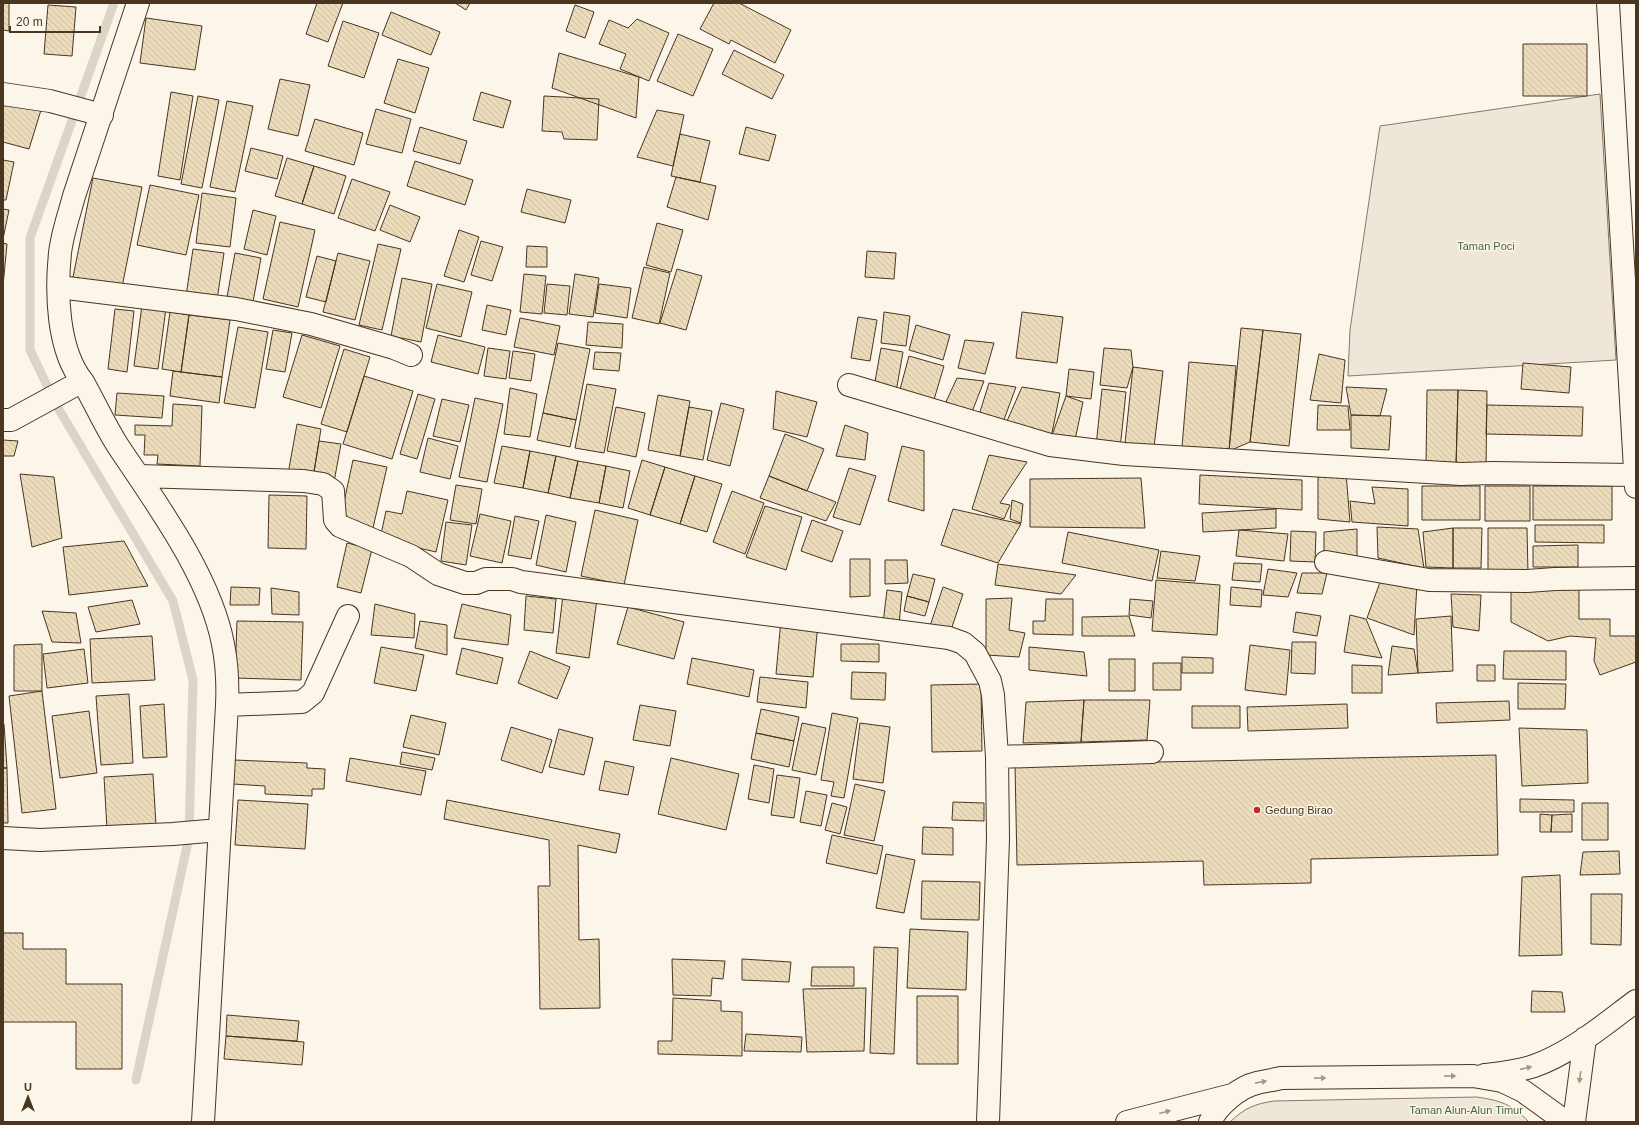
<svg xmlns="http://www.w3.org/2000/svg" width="1639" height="1125" font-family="Helvetica,sans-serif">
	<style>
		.park { fill: #ede6d9; stroke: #887966 }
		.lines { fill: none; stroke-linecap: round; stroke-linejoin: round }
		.stream { stroke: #dcd4c6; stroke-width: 9 }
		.building { fill: url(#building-back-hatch); stroke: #4a3520 }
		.minor-casing { stroke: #4a3520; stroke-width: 24 }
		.tertiary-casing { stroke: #4a3520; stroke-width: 24 }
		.minor { stroke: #fbf6e9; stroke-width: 22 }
		.tertiary { stroke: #fbf6e9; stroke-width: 22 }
		.oneway { fill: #a29684 }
		.poi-dot { fill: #c62828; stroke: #fbf6e9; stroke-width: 1.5 }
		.labels { text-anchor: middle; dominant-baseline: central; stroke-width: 3; stroke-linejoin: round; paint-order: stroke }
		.park-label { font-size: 11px; fill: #436837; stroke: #fbf6e9 }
		.poi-label { font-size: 11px; fill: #4a3520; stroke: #fbf6e9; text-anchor: start }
	</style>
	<defs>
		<pattern id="building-back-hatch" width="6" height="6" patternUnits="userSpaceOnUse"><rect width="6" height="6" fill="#ecdcbc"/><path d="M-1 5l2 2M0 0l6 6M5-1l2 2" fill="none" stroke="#ccbda1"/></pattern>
	</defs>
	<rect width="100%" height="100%" fill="#fbf6e9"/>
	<!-- park -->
	<path class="park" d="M1600,94L1616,360L1348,376L1350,330L1380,126Z
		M1477,1097C1502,1101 1511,1104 1529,1122H1230C1245,1108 1254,1104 1274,1101Z"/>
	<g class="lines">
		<!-- stream -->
		<path class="stream" d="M114,3L30,238V350L58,408L173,601L193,680L189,837L136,1080"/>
	</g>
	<!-- building -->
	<path class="building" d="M3,3H9V31L3,30Z
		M317,3H343L328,42L306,34Z
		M455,3H470L466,10Z
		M714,3H739L791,30L775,63L731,40L729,44L700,29Z
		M48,5L76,7L72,56L44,54Z
		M575,5L594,12L585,38L566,31Z
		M391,12L440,32L431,55L382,35Z
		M146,18L202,26L195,70L140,63Z
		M637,19L669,33L649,81L620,69L626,54L599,44L609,20L628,28Z
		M343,21L379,33L364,78L328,66Z
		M678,34L713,49L693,96L657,81Z
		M1523,44H1587V96H1523Z
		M734,50L784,75L772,99L722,74Z
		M559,53L639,77L636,118L552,88Z
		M398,59L429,68L415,113L384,103Z
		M280,79L310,85L298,136L268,129Z
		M171,92L193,96L180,180L158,176Z
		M481,92L511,101L503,128L473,120Z
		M198,96L219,100L202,188L181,184Z
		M544,96L599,99L597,140L564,139L562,132L542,131Z
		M3,99L41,110L29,149L3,142Z
		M227,101L253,106L235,192L210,187Z
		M376,109L411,119L402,153L366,144Z
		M657,110L684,115L673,166L637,157Z
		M315,119L363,133L354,165L305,151Z
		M420,127L467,141L460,164L413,151Z
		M746,127L776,135L769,161L739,154Z
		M680,134L710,141L700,182L671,176Z
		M251,148L283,156L277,179L245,171Z
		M287,158L314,166L302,204L275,196Z
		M3,160L14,162L6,200H3Z
		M415,161L473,180L465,205L407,186Z
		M314,166L346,176L334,214L302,204Z
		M676,177L716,186L708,220L667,207Z
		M93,178L142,187L122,287L73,277Z
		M352,179L390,192L375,231L338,218Z
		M150,185L199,195L186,255L137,245Z
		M527,189L571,200L565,223L521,212Z
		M202,193L236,198L230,247L196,243Z
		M390,205L420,217L410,242L380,230Z
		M3,209L9,210L3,239Z
		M253,210L276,216L267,255L244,249Z
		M280,222L315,230L298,307L263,299Z
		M657,223L683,230L671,272L646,265Z
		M459,230L479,237L464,282L444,276Z
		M481,241L503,247L492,281L471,275Z
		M3,243L7,244L3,286Z
		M378,244L401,249L382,330L359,325Z
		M527,246L547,247V267H526Z
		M193,249L224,253L217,300L186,296Z
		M867,251L896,253L894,279L865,277Z
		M235,253L261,258L253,302L227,297Z
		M338,253L370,261L355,320L323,312Z
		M317,256L336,261L326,302L306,297Z
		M644,267L670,273L659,324L632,318Z
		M677,269L702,276L686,330L660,323Z
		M524,274L546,276L542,314L520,312Z
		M575,274L599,278L593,317L569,314Z
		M402,278L432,284L421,342L391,336Z
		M437,284L472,292L461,337L426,328Z
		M547,284L570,286L567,315L544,313Z
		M599,284L631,288L627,318L595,313Z
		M142,305L166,308L158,369L134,366Z
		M487,305L511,310L506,335L482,330Z
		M115,309L134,311L127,372L108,369Z
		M170,312L189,315L181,372L162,369Z
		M884,312L910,316L906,346L881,343Z
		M1022,312L1063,317L1057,363L1016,358Z
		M189,315L230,320L222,377L181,372Z
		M858,317L877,320L870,361L851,358Z
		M520,318L560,326L554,355L514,347Z
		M588,322L623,324L622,348L586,345Z
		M916,325L950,335L943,360L909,350Z
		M238,327L268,332L255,408L224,403Z
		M1241,328L1263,330L1250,442L1229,451Z
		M273,330L292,333L285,372L266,369Z
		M1263,330L1301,334L1289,446L1250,442Z
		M302,335L340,346L321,408L283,397Z
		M438,335L485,347L478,374L431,362Z
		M965,340L994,343L985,374L958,368Z
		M558,343L590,349L576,420L543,413Z
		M488,348L510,351L506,379L484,376Z
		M881,348L903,352L896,392L874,387Z
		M1104,348L1131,350L1133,367L1127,388L1100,385Z
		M344,349L370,357L347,432L321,424Z
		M513,351L535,354L531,381L509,378Z
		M595,352L621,353L619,371L593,369Z
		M1319,354L1345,360L1341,403L1310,400Z
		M909,356L944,366L933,403L899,393Z
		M1189,362L1236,366L1229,451L1182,447Z
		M1523,363L1571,367L1569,393L1521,389Z
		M1133,367L1163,371L1154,447L1125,443Z
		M1069,369L1094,372L1091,399L1066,396Z
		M173,371L222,377L219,403L170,396Z
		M364,376L413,391L392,459L343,444Z
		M957,378L984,381L972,412L944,406Z
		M989,383L1016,387L1002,425L979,415Z
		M587,384L616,389L604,453L575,448Z
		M1022,387L1060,393L1051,438L1007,421Z
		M1346,387L1387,389L1380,416L1351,415Z
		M510,388L537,394L530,437L504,434Z
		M1102,389L1126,392L1120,449L1096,446Z
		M1427,390H1458L1456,467L1426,466Z
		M1458,390L1487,391L1486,467H1456Z
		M776,391L817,402L807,437L773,429Z
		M117,393L164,396L162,418L115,415Z
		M418,394L435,399L417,459L400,454Z
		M658,395L690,401L680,456L648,450Z
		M1066,396L1083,402L1075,440L1051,438Z
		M475,398L503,404L487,482L459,477Z
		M442,399L469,405L460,442L433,436Z
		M721,403L744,409L730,466L707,460Z
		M173,404L202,406L200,466L157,464L158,455H144L145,435H135V425L172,426Z
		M1318,405L1348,406L1350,430H1317Z
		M1487,405L1583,407L1582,436L1486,434Z
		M616,407L645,413L636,457L607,451Z
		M689,407L712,411L703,460L680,456Z
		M543,413L576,420L570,447L537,440Z
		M1351,415L1391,416L1389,450L1351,448Z
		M297,424L321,429L313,478L288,474Z
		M845,425L868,433L865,460L836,456Z
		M785,434L824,449L807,491L769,476Z
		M428,438L458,446L450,479L420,472Z
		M3,440L18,441L14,456H3Z
		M319,441L341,444L334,482L313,478Z
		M502,446L530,451L523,488L494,483Z
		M902,446L924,451V511L888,501Z
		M530,451L556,456L548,493L523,488Z
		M989,455L1027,462L1000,503L1010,505L1004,519L972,509Z
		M556,456L578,461L570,498L548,493Z
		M353,460L387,467L373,528L340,521Z
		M642,460L665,467L650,515L628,508Z
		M578,461L606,466L599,503L570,498Z
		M606,466L630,471L623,508L599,503Z
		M665,467L695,476L680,524L650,515Z
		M849,468L876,476L860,525L833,517Z
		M1346,473L1350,522L1318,519V477Z
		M20,474L54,477L62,538L32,547Z
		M1200,475L1302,480V510L1199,504Z
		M695,476L722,484L707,532L680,524Z
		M769,476L836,502L826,521L760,498Z
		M1141,478L1145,528L1030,527V479Z
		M456,485L482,489L476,524L450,520Z
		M1422,486H1480V520H1422Z
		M1485,486H1530V521H1485Z
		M1533,486H1612V520H1533Z
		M1372,487L1408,489V526L1352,522L1350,501L1375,504Z
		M407,491L448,500L436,552L380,539L386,511L402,514Z
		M732,491L764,503L745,554L713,542Z
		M269,495L307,496L306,549L268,548Z
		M1012,500L1023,504L1021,523L1010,519Z
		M765,506L802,517L786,570L746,557Z
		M953,509L1021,524L998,563L941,545Z
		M1276,509V528L1203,532L1202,513Z
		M595,510L638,520L624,585L581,576Z
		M480,514L511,521L502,563L470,556Z
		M546,515L576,522L566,572L536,565Z
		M515,516L539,521L531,559L508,555Z
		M812,520L843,531L832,562L801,551Z
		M446,522L472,525L466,565L441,561Z
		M1535,525H1604V543L1535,542Z
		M1377,527L1418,529L1424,568L1378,558Z
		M1453,528V568L1426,567L1423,532Z
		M1453,528H1482L1481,568H1453Z
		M1488,528H1527L1528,573H1488Z
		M1357,529V559L1324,554V532Z
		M1239,530L1288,534L1284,561L1236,556Z
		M1291,531L1316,532L1315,562L1290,561Z
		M1068,532L1159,550L1152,581L1062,563Z
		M124,541L148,586L69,595L63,547Z
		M347,543L372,549L361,593L337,587Z
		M1578,545V567H1533V546Z
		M1161,551L1200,556L1195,581L1157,578Z
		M850,559H870V596L850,597Z
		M885,560H907L908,583L885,584Z
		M1234,563L1262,564L1260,582L1232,580Z
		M998,564L1076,575L1061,594L995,585Z
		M1268,569L1297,573L1288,597L1263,595Z
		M1302,573H1327L1322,594L1297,593Z
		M913,574L935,579L929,602L907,596Z
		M1383,574L1417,584L1414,635L1367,618Z
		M1156,580L1220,585L1217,635L1152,631Z
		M1511,582H1579V619H1610V636H1636V662L1600,675L1594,661L1596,638L1570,636L1548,641L1511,622Z
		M231,587L260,588L259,605H230Z
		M943,587L963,594L950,633L930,626Z
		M1231,587L1262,590L1261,607L1230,605Z
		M271,588L299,592V615L272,614Z
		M887,590L902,592L899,625L883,623Z
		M1451,594L1481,595L1479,631L1453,627Z
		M563,595L597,599L589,658L556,653Z
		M526,596L556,599L553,633L524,630Z
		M907,596L929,602L925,616L904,611Z
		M1012,598L1009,630L1025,633L1019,657L986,655V599Z
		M1046,599H1073V635L1033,634V621H1045Z
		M1130,599L1153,601L1151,618L1129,615Z
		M132,600L140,624L96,632L88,607Z
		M375,604L415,614L414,638L371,635Z
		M462,604L511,615L508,645L454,638Z
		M628,607L684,622L674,659L617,644Z
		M42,611L76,613L81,643L52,642Z
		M1296,612L1321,616L1317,636L1293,632Z
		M1350,615L1366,619L1382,658L1344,652Z
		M1129,616L1135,636H1082V617Z
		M1451,616L1453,671L1418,673L1416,619Z
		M781,620L818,623L813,677L776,674Z
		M237,621L303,622L301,680L235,678Z
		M420,621L447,625V655L415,648Z
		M152,636L155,680L92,683L90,639Z
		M1292,642H1316L1315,674L1291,673Z
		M42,644V691H14V645Z
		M841,644H879V662L841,661Z
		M1250,645L1290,650L1286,695L1245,690Z
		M1392,646L1414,649L1418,673L1388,675Z
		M381,647L424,655L416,691L374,683Z
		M1029,647L1084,652L1087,676L1029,670Z
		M462,648L503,658L497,684L456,674Z
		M84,649L88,683L47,688L43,654Z
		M530,651L570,667L557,699L518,683Z
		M1504,651H1566V680L1503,679Z
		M1182,657L1213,658V673H1182Z
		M692,658L754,670L749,697L687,684Z
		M1109,659H1135V691H1109Z
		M1153,663H1181V690H1153Z
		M1352,665L1382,666V693H1352Z
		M1477,665H1495V681H1477Z
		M852,672L886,673L885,700L851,699Z
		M760,677L808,682L806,708L757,702Z
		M1518,683L1566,684L1565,709H1518Z
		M981,684L982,751L932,752L931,685Z
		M42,691L56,809L22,813L9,696Z
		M129,694L133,763L101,765L96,696Z
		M1084,700L1081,742L1023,743L1026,702Z
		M1084,700H1150L1147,740L1081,742Z
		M1509,701L1510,720L1437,723L1436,703Z
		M164,704L167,757L143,758L140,706Z
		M1347,704L1348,728L1248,731L1247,707Z
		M640,705L676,711L670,746L633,740Z
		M1192,706H1240V728H1192Z
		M761,709L799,717L794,741L756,733Z
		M89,711L97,773L60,778L52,716Z
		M832,713L858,718L844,798L831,796L834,782L821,780Z
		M411,715L446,723L439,755L403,747Z
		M802,723L826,728L816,775L792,770Z
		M860,723L890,727L883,783L853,779Z
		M3,724H4L7,768H3Z
		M511,727L552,740L542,773L501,760Z
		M1519,728L1587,730L1588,783L1522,786Z
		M559,729L593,738L584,775L549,767Z
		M756,733L794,741L789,767L751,759Z
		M402,752L435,758L432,770L400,764Z
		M1496,755L1498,855L1311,859V883L1204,885L1203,861L1017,865L1015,765Z
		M350,758L426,771L421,795L346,781Z
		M671,758L739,774L726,830L658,814Z
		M234,760L307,763V768L325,769L324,789H312V796L265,794V786L233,784Z
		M605,761L634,767L628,795L599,790Z
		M754,765L774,769L769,803L748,799Z
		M3,768H7L8,823H3Z
		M153,774L156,826L107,829L104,777Z
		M777,775L800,778L794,818L771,815Z
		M855,784L885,791L874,841L844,835Z
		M806,791L827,795L821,826L800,822Z
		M1520,799L1574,800V812H1520Z
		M238,800L308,804L305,849L235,845Z
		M447,800L620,834L616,853L578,845L579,940L599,939L600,1008L540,1009L538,886H550L549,840L444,819Z
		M953,802L984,803V821L952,820Z
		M832,803L847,807L840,834L825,830Z
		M1582,803H1608V840H1582Z
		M1540,814L1552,815L1551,832H1540Z
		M1572,814V832H1551L1552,815Z
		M923,827L953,828V855L922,854Z
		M832,835L883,846L877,874L826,863Z
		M1619,851L1620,874L1580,875L1583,852Z
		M886,854L915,860L904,913L876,908Z
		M1560,875L1562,955L1519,956L1522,877Z
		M922,881L980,882L979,920L921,919Z
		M1591,894H1622L1621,945L1591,944Z
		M910,929L968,932L966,990L907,988Z
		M3,933H23V949H66V984H122V1069H76V1022H3Z
		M874,947L898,948L894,1054L870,1053Z
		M672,959L725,961L723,979L712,978L711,996L673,995Z
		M742,959L791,962L789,982L742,980Z
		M812,967H854V986H811Z
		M866,988L864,1051L807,1052L803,989Z
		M1532,991L1562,992L1565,1012H1531Z
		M917,996H958V1064H917Z
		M673,998L721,1001V1011L742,1012V1056L658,1054V1041H672Z
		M227,1015L299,1021L297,1041L226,1036Z
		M746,1034L802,1037L801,1052L744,1051Z
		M226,1036L304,1042L302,1065L224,1059Z"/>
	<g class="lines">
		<defs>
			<path id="minor" d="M138,3L74,196C69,215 62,234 60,253C56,292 57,350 83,382C95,403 105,426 118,446C156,503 210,576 223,644C227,664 228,684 227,705L203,1122
				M3,94L50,101L102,115
				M59,287L236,309L311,324L394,348L411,355
				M849,385L1050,445L1124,454L1461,474L1493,473L1635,475
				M3,420H11L77,384L83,382
				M139,476L304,481L323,484L333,491L335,520L340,526L411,556L438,574L465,583H476L486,579H512L521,582L949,638L963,643L975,653L990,681L993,695L997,757L998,839L988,1122
				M1326,562L1429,580L1527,581L1555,579L1636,578
				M227,705L302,702L313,693L348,616
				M997,757L1152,752
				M3,838L40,840L173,834L219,830"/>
			<path id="tertiary" d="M1608,3L1636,487
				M1485,1075C1501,1073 1519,1071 1534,1066C1571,1053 1605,1024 1636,1001
				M1127,1122L1232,1095
				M1210,1122C1217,1106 1239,1087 1257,1083C1265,1081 1273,1080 1281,1078L1473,1076L1502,1081L1523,1091L1559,1117L1562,1122
				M1574,1122L1585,1038"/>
		</defs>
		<!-- minor casing -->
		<use href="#minor" class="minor-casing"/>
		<!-- tertiary casing -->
		<use href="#tertiary" class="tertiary-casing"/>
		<!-- minor -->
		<use href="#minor" class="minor"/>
		<!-- tertiary -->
		<use href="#tertiary" class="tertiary"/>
	</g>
	<!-- one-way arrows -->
	<defs><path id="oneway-solid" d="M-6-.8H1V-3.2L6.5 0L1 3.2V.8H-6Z"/></defs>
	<g class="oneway">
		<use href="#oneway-solid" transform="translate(1526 1068) rotate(-13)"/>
		<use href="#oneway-solid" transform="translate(1450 1076) rotate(-1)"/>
		<use href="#oneway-solid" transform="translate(1580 1077) rotate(97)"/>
		<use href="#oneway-solid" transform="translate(1320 1078) rotate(-1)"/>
		<use href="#oneway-solid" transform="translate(1261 1082) rotate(-11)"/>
		<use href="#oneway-solid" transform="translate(1165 1112) rotate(-15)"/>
	</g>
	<!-- markers -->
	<circle class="poi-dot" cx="1257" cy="810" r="4"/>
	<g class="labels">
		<!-- park labels -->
		<g class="park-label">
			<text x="1486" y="246">Taman Poci</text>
			<text x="1466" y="1110">Taman Alun-Alun Timur</text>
		</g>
		<!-- poi labels -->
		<g class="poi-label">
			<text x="1265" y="810">Gedung Birao</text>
		</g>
	</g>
	<!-- border -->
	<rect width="1639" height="1125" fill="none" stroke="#4a3520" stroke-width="8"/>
	<!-- north arrow -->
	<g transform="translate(28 1097)" stroke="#fbf6e9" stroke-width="3" paint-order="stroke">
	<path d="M0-3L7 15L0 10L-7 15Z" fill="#4a3520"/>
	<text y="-6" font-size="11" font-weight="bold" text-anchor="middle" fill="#4a3520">U</text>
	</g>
	<!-- scale -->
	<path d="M10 26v6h90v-6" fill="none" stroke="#4a3520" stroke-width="2"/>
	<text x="16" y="26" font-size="12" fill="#4a3520" stroke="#fbf6e9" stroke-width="3" paint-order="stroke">20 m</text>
</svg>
